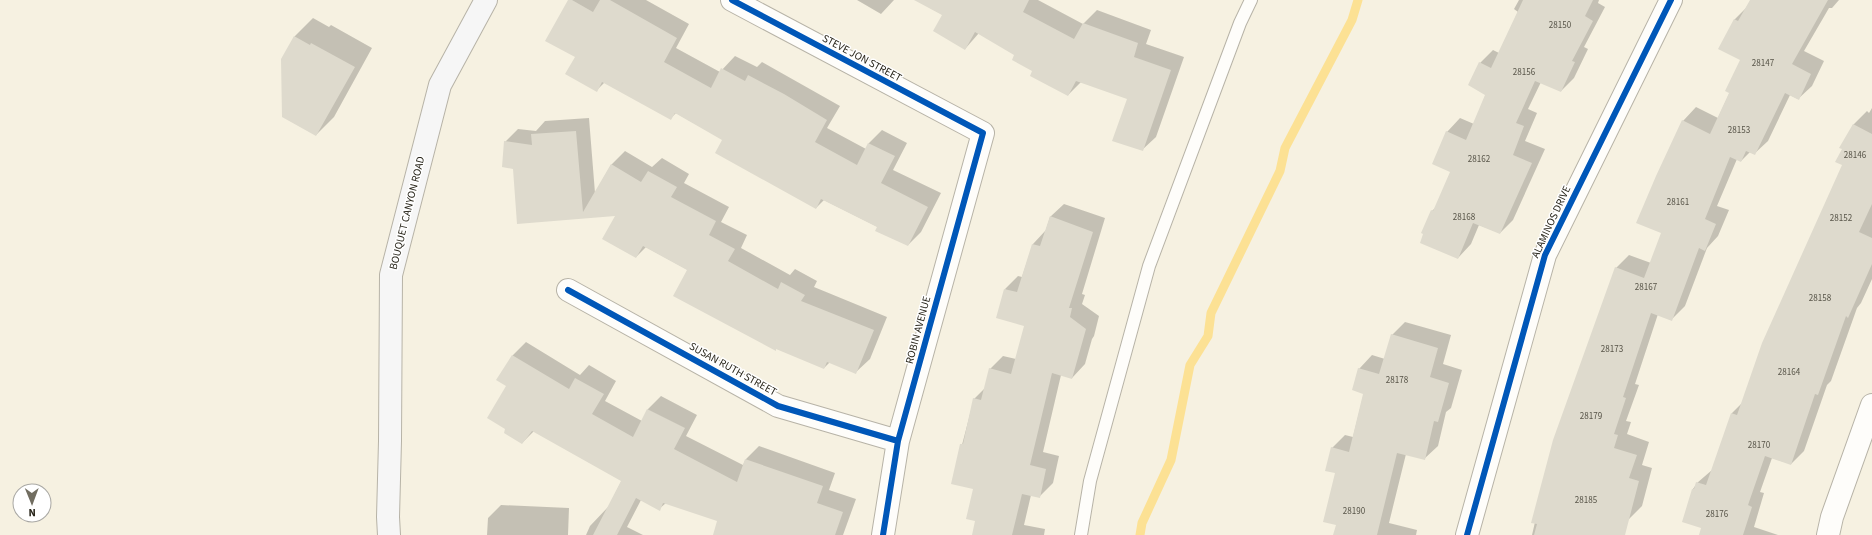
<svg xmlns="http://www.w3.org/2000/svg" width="1872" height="535" font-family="'Source Sans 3',sans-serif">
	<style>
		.shadow { fill: #0003 }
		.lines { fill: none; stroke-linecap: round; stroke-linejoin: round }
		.stream { stroke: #fce194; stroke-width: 9 }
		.building { fill: #dedacd }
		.service-casing { stroke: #b7b3a7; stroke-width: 14 }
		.minor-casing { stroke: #b7b3a7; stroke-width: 24 }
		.secondary-casing { stroke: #b7b3a7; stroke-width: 24 }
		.service { stroke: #fefdfa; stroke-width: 12 }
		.minor { stroke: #fefdfa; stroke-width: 22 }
		.secondary { stroke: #f6f6f6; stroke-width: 22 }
		.cycleway-casing { stroke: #fff; stroke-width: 8 }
		.cycleway { stroke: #0057b8; stroke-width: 6 }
		.labels { text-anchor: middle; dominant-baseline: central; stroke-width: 3; stroke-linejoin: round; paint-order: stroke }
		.number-label { font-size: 9px; fill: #575448 }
		.street-label { font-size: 11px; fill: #29261b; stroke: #fff }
	</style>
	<rect width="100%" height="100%" fill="#f6f1e1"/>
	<!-- shadow -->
	<path class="shadow" d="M569,0H646L689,24L676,48L720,72L735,56L757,67L762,62L840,106L827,128L866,149L869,143L882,130L907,143L893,170L941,193L921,232L908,245L878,227L824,200L816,208L724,140L676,113L671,118L605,82L597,90L576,57Z
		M857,0H894L881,14Z
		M916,0H1038L1083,24L1097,10L1151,30L1146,44L1184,57L1156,137L1142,150L1128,98L1081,82L1068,95L1034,71L1016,55L979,33L965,49L943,15Z
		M1519,0H1599L1598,3L1605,7L1584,47L1588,49L1574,78L1561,91L1541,82L1528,109L1537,113L1525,141L1545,149L1513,220L1500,233L1479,225L1471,244L1458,258L1432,211L1436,207L1451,171L1447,132L1460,118L1474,124L1486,94L1480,63L1493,50L1499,53L1518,12L1514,9Z
		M1751,0H1839L1832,8H1829L1804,51L1824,61L1812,86L1798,99L1790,95L1768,141L1754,154L1750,152L1741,161L1737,159L1717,206L1729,210L1718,236L1707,248L1685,306L1672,319L1658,314L1635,384L1639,385L1626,421L1631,422L1627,434L1649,442L1642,465L1652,468L1642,506L1629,519L1618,535H1532L1554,440L1616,268L1629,255L1651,263L1662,232L1683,121L1696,107L1718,118L1730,92L1741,60L1734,20L1746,8Z
		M313,18L329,27L331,25L372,48L334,117L316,135L282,60L295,36Z
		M1872,108V279L1861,303L1857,308L1831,381L1827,385L1804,451L1791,464L1772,458L1760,492L1764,493L1754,527L1778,535H1700L1703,528L1693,489L1697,483L1712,470L1732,413L1743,402L1843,165V149L1853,125L1867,111L1869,113Z
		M589,118L595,193L611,165L625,151L652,167L662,158L689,174L684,183L729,207L721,222L747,235L741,248L790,275L795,269L817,281L814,287L887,317L870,359L856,372L830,362L824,368L777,348L775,350L688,270L646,247L636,257L617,215L518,223L514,168L505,142L518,129L536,131L545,121Z
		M1064,204L1105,218L1082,294L1085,295L1082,304L1099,316L1094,336L1092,339L1085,364L1072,378L1061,375L1043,452L1059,456L1053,483L1039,497L1031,495L1024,525L1045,529L1044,535H973L976,520L974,488L952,483L974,399L985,388L990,369L1003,356L1016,359L1025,325L1005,289L1018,276L1022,277L1033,244L1046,230L1050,217Z
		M1405,322L1451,335L1443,364L1462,370L1451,408L1446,412L1438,446L1424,459L1406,454L1389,523L1417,530L1416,535H1334L1337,524L1336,473L1332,448L1345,435L1353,437L1364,393L1359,369L1372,355L1385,359L1392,335Z
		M526,342L580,375L589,365L616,381L605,401L642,421L648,409L661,396L697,415L686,436L743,465L746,459L759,446L835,473L829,490L856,499L843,535H714L718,520L666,503L659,509L641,500L627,527L643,535H586L590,526L609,506L622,480L534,431L522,443L507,385L498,380L513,355Z
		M501,505L569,508L568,535H487L488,518Z"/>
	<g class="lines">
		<!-- stream -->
		<path class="stream" d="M1140,535L1142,523L1171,460L1190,365L1208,336L1211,313L1280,171L1285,148L1352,20L1358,0"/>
	</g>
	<!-- building -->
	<path class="building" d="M568,0H572L593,12L600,0H610L677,38L664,62L711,88L721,68L745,81L748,75L784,94L827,120L815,142L857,165L868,143L895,156L881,183L928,207L908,246L875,231L877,227L821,199L816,209L715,153L722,140L675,113L671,120L602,82L597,92L565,74L575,57L545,41Z
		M914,0H1029L1023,12L1074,39L1083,23L1138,43L1134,57L1171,70L1143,151L1112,141L1127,99L1076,81L1068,96L1030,76L1032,71L1012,60L1014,55L975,32L965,50L933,31L942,15Z
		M1523,0H1593L1585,16L1593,21L1572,61L1575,62L1561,92L1535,81L1516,123L1524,126L1513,155L1532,163L1500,234L1473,223L1458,259L1420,243L1423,234L1421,233L1431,210L1433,211L1450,172L1432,164L1446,131L1466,140L1485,95L1468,85L1479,62L1491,68Z
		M1750,0H1828L1792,64L1811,74L1799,100L1785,93L1755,155L1746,151L1741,162L1730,157L1705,219L1716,224L1705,251L1699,248L1672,321L1651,313L1623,397L1626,398L1614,434L1618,435L1614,448L1637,455L1629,478L1639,481L1625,535H1534L1537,524L1531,523L1553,440L1615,267L1644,278L1661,233L1636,223L1656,176L1682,120L1710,134L1729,93L1725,91L1740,60L1718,49L1734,19L1738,21Z
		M294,36L310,45L311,43L355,67L316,136L282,117L281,59Z
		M1853,124L1872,134V204L1859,232L1872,238V264L1848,318L1846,316L1818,395L1815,394L1791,465L1765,456L1748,505L1752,507L1743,535H1699L1701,528L1682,522L1692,489H1694L1696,482L1706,485L1731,413L1737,415L1762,343L1842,165L1835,162L1842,149L1839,148Z
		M576,131L583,212L611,164L641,182L648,171L677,187L671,197L716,221L709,235L735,249L728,261L778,289L781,282L805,295L801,301L874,330L856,374L827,362L824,369L776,349V351L673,296L687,270L643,246L636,258L602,239L615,216L517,224L513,169L502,167L504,141L532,145L531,134Z
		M1050,216L1093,232L1069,308H1072L1070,317L1086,329L1072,379L1052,373L1030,465L1046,469L1040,498L1022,494L1012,535H972L975,521L966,519L973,489L951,484L960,444H963L973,398L981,400L989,368L1011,374L1024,326L996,318L1004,289L1017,292L1032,244L1040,246Z
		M1391,334L1438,348L1430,377L1449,383L1438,422L1434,421L1425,460L1397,453L1377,535H1333L1336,525L1323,522L1335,473L1325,471L1331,447L1349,452L1363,394L1352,390L1358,368L1379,374Z
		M512,355L569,389L575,378L604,394L592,414L633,437L647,409L685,428L674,449L737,482L745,459L823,486L817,503L843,512L835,535H713L717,521L663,503L660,511L636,498L617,535H593L621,481L532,431L522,444L504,433L505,429L487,418L506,386L496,380Z"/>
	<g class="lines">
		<defs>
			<path id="service" d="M1081,535L1090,481L1149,266L1240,23L1251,0"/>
			<path id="minor" d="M732,0L983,133L898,441L883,535
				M568,290L778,406L898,441
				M1467,535L1545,255L1671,0
				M1828,535L1832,517L1872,405"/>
			<path id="secondary" d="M389,535L388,517L390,441L391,275L440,85L486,0"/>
		</defs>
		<!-- service casing -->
		<use href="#service" class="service-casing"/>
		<!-- minor casing -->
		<use href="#minor" class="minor-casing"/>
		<!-- secondary casing -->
		<use href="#secondary" class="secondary-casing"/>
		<!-- service -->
		<use href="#service" class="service"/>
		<!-- minor -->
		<use href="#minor" class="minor"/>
		<!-- secondary -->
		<use href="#secondary" class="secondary"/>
		<defs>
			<path id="cycleway" d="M732,0L983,133L898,441L883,535
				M568,290L778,406L898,441
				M1467,535L1545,255L1671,0"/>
		</defs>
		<!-- cycleway casing -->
		<use href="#cycleway" class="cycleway-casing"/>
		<!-- cycleway -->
		<use href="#cycleway" class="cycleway"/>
	</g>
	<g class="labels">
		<!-- number labels -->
		<g class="number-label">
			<text x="1560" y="25">28150</text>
			<text x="1763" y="63">28147</text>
			<text x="1524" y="72">28156</text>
			<text x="1739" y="130">28153</text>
			<text x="1855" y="155">28146</text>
			<text x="1479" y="159">28162</text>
			<text x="1678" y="202">28161</text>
			<text x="1464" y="217">28168</text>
			<text x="1841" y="218">28152</text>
			<text x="1646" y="287">28167</text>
			<text x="1820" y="298">28158</text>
			<text x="1612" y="349">28173</text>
			<text x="1789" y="372">28164</text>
			<text x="1397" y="380">28178</text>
			<text x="1591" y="416">28179</text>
			<text x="1759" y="445">28170</text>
			<text x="1586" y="500">28185</text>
			<text x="1354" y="511">28190</text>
			<text x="1717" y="514">28176</text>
		</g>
		<!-- street labels -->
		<g class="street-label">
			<text transform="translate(862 58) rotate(28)">STEVE JON STREET</text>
			<text transform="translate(407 213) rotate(-76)">BOUQUET CANYON ROAD</text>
			<text transform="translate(1551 222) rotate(-65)">ALAMINOS DRIVE</text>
			<text transform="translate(918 330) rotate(-75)">ROBIN AVENUE</text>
			<text transform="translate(733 369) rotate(29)">SUSAN RUTH STREET</text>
		</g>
	</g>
	<!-- north arrow -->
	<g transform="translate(32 503) rotate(179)"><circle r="19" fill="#ffffff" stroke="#a9a8a4"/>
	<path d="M0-3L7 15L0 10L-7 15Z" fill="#716d60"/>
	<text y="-6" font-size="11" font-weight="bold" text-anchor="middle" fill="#29261b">N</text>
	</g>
</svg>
